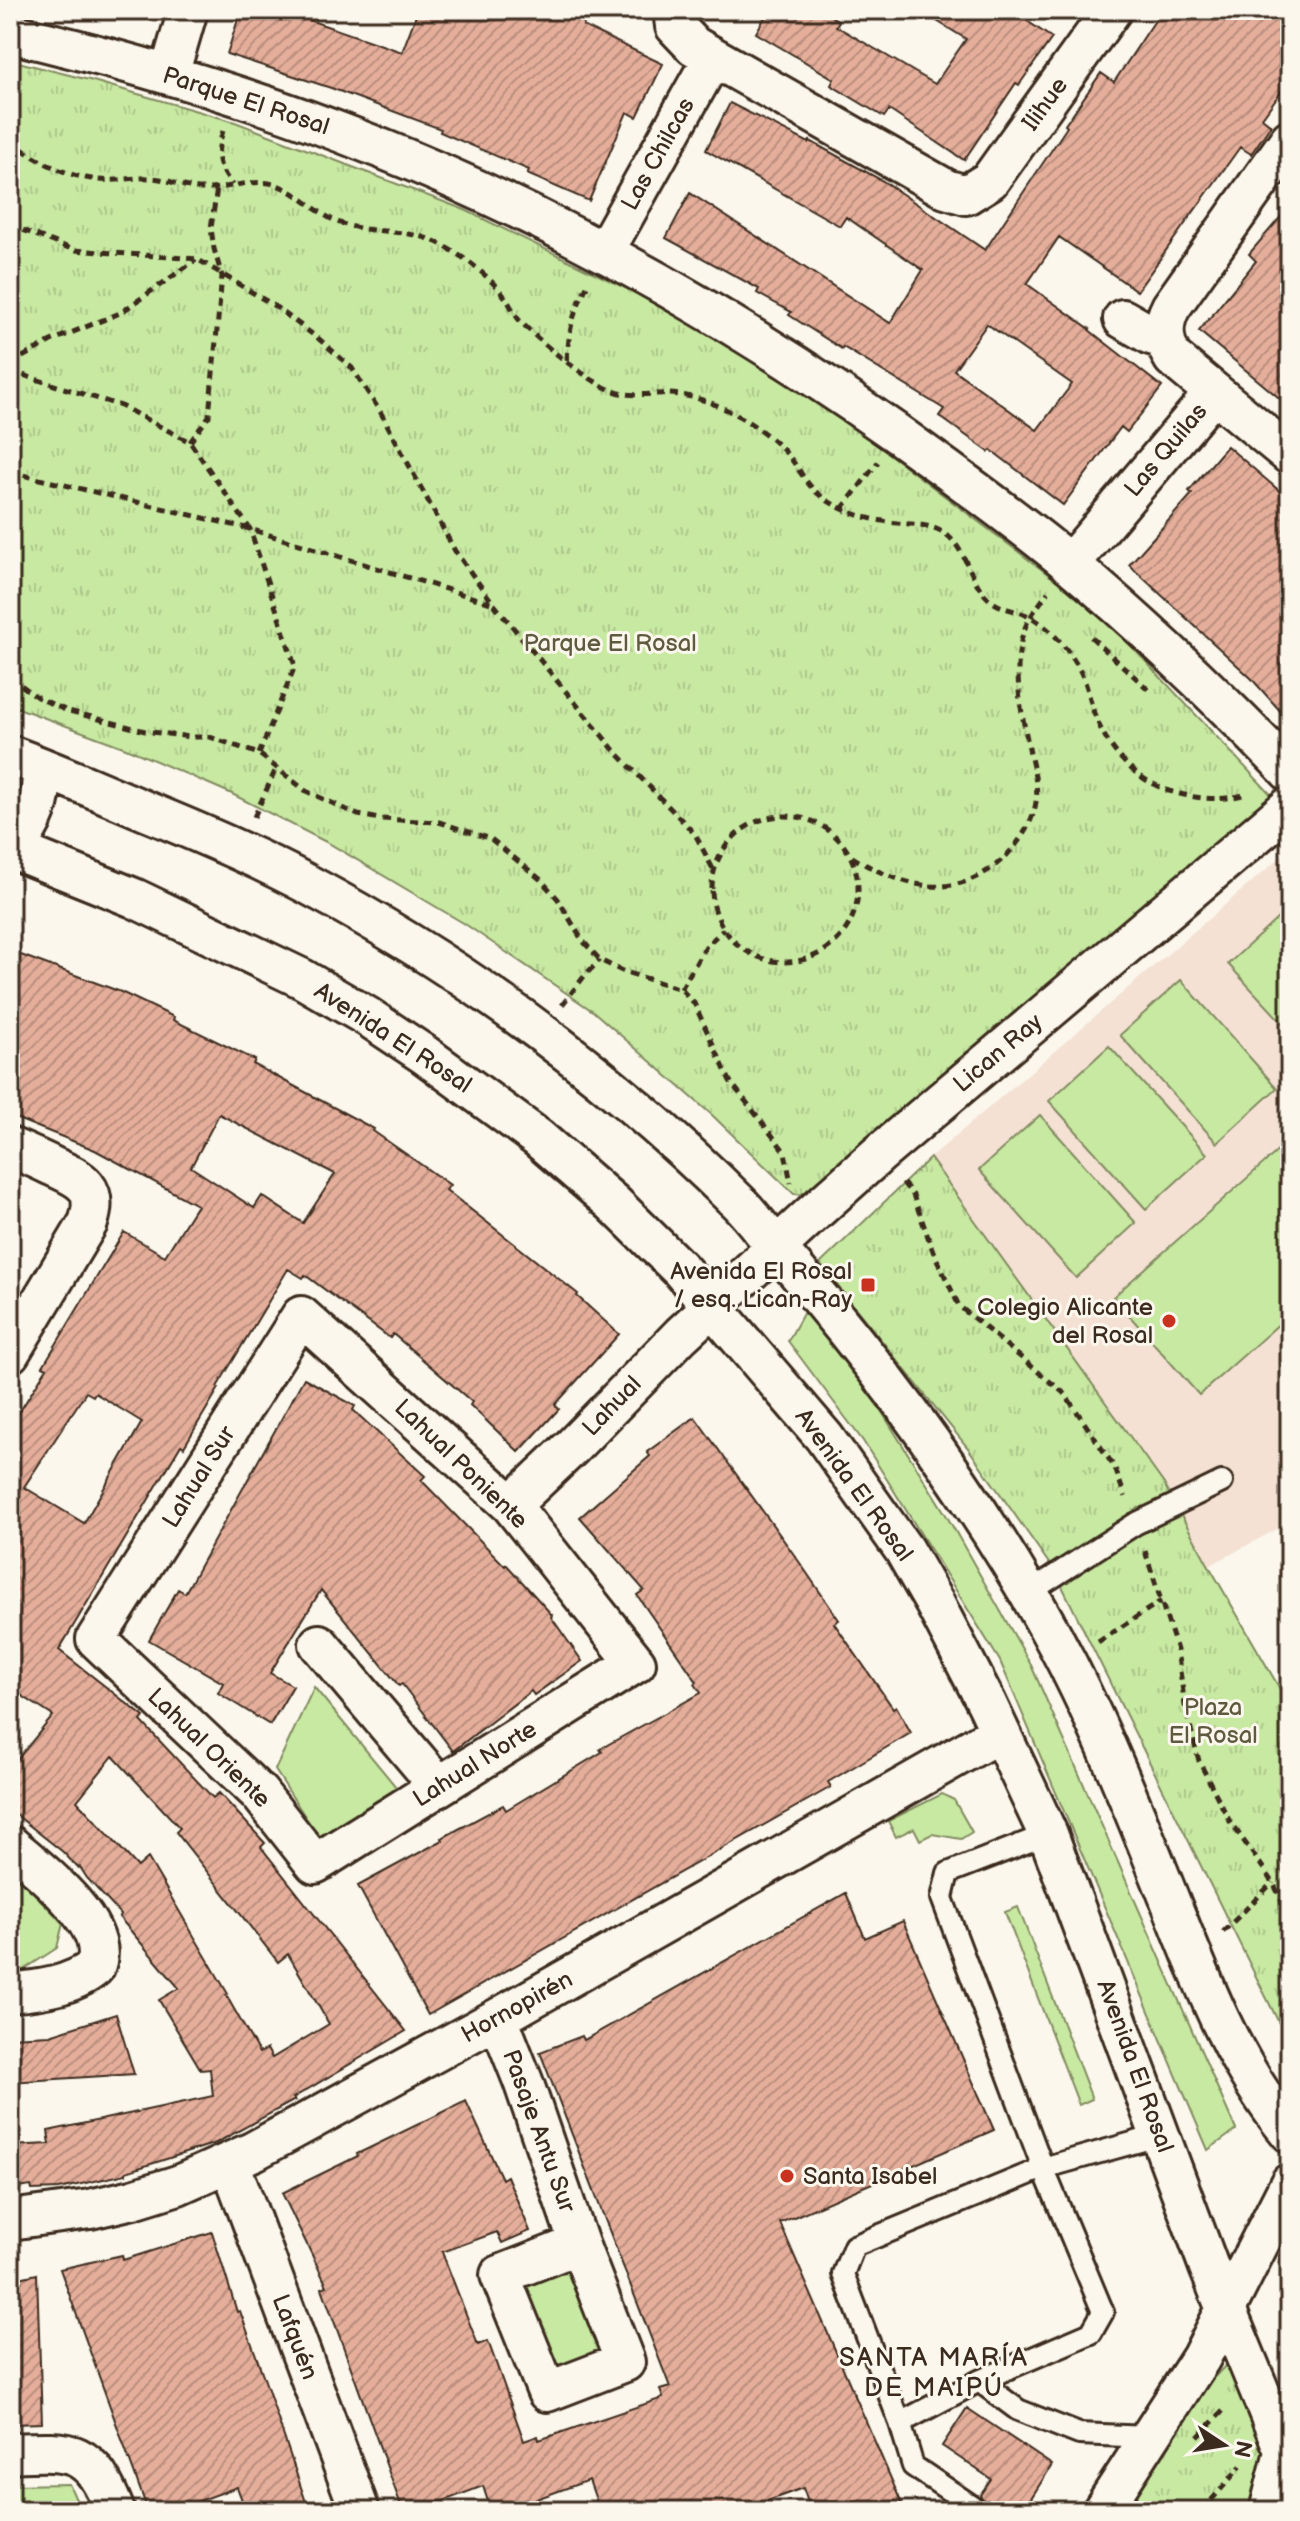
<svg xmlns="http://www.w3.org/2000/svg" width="1300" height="2521" font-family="'Balsamiq Sans',sans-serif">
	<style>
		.built { fill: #f4e1d4 }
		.grass { fill: #c8e9a2; stroke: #828a60; stroke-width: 2 }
		.park { fill: url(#park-tufts); stroke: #828a60; stroke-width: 2 }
		.building { fill: url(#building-hatch); stroke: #3b2a1e; stroke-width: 2; fill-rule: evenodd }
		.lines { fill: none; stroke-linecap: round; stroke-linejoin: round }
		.lane-casing { stroke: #3b2a1e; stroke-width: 26 }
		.street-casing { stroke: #3b2a1e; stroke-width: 44 }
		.path { stroke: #3b2a1e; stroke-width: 5; stroke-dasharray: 8 6; stroke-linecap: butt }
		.lane { stroke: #fbf7ec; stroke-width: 20 }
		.street { stroke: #fbf7ec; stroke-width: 38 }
		.poi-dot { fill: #c8321e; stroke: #fbf7ec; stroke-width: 3 }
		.labels { text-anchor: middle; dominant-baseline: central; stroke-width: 6; stroke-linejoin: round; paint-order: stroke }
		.street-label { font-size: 24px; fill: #3b2a1e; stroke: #fbf7ec }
		.park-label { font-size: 24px; fill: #5e5a3f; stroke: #fbf7ec }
		.poi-label { font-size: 24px; fill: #3b2a1e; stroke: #fbf7ec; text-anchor: end }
		.neighbourhood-label { font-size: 26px; letter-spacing: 2px; fill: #3b2a1e; stroke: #fbf7ec }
	</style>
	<defs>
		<pattern id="park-tufts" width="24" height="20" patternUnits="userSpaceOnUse" patternTransform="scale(2)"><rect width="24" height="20" fill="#c8e9a2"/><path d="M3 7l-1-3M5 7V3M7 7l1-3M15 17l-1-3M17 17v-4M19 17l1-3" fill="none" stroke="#adc88b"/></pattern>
		<pattern id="building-hatch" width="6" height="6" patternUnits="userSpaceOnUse" patternTransform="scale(2)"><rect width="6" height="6" fill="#e5ae9b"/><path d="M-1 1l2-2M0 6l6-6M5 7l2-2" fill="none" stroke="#bb8e7e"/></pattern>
	</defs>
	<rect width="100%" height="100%" fill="#fbf7ec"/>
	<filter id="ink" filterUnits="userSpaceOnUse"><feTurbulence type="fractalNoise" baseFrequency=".0125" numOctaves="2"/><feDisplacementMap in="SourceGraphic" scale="16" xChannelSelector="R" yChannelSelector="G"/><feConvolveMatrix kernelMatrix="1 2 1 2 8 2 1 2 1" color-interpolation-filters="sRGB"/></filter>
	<g filter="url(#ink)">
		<!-- built -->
		<path class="built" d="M1290,849V1522L1209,1566L1164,1484L930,1158Z"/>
		<!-- grass -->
		<path class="grass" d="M1290,907V1031L1228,964Z
			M1181,980L1277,1088L1217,1143L1120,1035Z
			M1109,1046L1207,1154L1146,1209L1049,1101Z
			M1040,1115L1136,1223L1076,1278L979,1170Z
			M1290,1140V1314L1199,1395L1113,1297Z
			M805,1310L875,1401L945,1513L1031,1665L1236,2130L1208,2150L1000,1661L863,1441L788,1341Z
			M314,1687L401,1793L321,1841L275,1770Z
			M942,1794L954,1800L972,1832L961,1839L932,1834L920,1840L914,1828L896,1837L888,1821Z
			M10,1869L63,1923L57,1948L20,1972L10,1973Z
			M1018,1907L1092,2099L1079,2105L1005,1912Z
			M571,2265L605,2352L547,2374L514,2287Z
			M69,2484L81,2511H10V2485Z"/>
		<!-- park -->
		<path class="park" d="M10,60L93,81L235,122L465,210L654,302L803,389L1102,615L1279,803L810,1195L794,1194L712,1115L594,1012L465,924L330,844L230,793L126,748L10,705Z
			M930,1158L1164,1484L1209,1566L1280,1689L1290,1691V2045L1055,1572L968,1448L820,1264Z
			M1230,2361L1276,2478L1261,2511H1115L1162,2431Z"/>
		<!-- building -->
		<path class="building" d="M241,10H280L402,52L418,10H570L586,17L583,26L663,64L637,117L627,112L589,201L527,174L529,170L440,132L441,129L331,88L227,54Z
			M769,10H821L839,21L836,26L935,84L966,39L919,10H1011L1052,38L1019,85L1016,83L964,160L889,110L884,117L831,85L834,79L756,33Z
			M1162,10H1290V79L1262,118L1271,125L1251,154L1240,147L1137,291L1059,237L1027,284L1090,329L1089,330L1162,387L1127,432L1121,427L1063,505L991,450L989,452L939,416L944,409L843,347L842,349L789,315L791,312L757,293L759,289L666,238L690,193L890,323L923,270L846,217L840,226L706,150L730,103L809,143L810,141L883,181L985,250L1067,127L1065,125L1101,73L1114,82ZM987,324L1072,384L1037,430L954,370Z
			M1290,206V407L1199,331L1256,261L1249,254Z
			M1227,446L1290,500V722L1251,678L1129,565L1192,494L1189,491Z
			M10,951L121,992L174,1017L173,1020L255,1060L253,1064L374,1129L373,1131L450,1185L446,1190L578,1294L577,1296L619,1334L555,1405L559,1409L519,1452L470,1405L472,1402L393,1334L390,1338L305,1275L303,1278L288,1269L217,1387L219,1388L184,1447L181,1445L59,1650L144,1717L141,1721L213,1798L219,1793L265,1843L261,1847L406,2031L293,2098L295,2100L216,2143L126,2172V2174L59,2189L32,2190L31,2186L10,2189V2146L50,2144L48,2131L213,2096L210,2069L201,2070L159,2000L179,1988L119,1917L121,1915L87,1878L80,1867L78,1868L63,1852L10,1810V1768L53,1716L10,1688V1427L47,1368L43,1366L124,1232L165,1256L197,1205L95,1150L10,1116ZM219,1114L335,1174L303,1223L262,1196L254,1208L191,1167ZM86,1392L93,1396L95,1393L142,1422L84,1523L24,1487ZM113,1756L180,1828L176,1832L278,1962L288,1954L329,2024L272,2058L267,2049L259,2053L226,1995L228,1994L148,1858L138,1867L77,1801Z
			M304,1378L355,1406L353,1410L425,1476L421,1480L505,1566L506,1564L552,1615L551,1617L582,1661L534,1695L531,1691L453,1751L402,1684L399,1686L321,1590L270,1673L293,1686L270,1725L218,1693L223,1683L149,1640L178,1589L185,1593Z
			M695,1417L800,1563L839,1620L834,1623L893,1708L896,1706L911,1733L828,1782L831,1787L428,2015L358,1886L443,1840L442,1838L503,1805L506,1810L602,1752L600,1749L701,1693L695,1684L697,1682L637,1595L644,1590L580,1517L650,1456L647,1452Z
			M846,1893L865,1938L903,1921L994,2130L780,2223L905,2511H811L803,2488L740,2511H600L589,2480L503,2511H491L483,2486L417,2511H403L322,2288L327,2286L282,2193L358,2156L357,2154L466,2101L502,2179L507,2176L530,2231L502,2243L497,2232L442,2252L478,2345L488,2341L524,2441L538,2436L539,2440L663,2398L660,2390L670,2387L540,2052L582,2036L584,2040Z
			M116,2014L134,2074L10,2082V2037L50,2035Z
			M212,2232L237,2312L240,2311L263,2375L309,2511H246L237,2487L172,2511H148L60,2269L122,2255L123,2260Z
			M37,2274L42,2423L12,2424L10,2280Z
			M967,2408L1052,2465L1023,2511H984V2501L980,2495L991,2479L942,2446Z"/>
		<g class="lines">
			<defs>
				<path id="lane" d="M1028,1593L1135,1524L1222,1482
					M979,2381L1018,2410L1079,2434L1148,2437
					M900,2423L979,2381L1091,2333L1103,2312L1043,2168L942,1898L948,1873L1048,1834
					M972,2506L913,2466L900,2423L843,2274L854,2246L1043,2168L1161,2135"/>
				<path id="street" d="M673,10L675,26L694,46L946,189L966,195L990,180L1112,10
					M10,33C132,62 253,97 370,144C575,225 768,338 946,469C988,500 1031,531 1071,565C1148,630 1221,700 1290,772
					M169,75L188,10
					M1290,139L1171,307C1162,324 1162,341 1173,358L1290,455
					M604,252L713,57
					M1123,319L1151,335L1165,339
					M1070,564L1214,393
					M10,755C56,772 101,792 146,811C200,833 255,856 307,884C466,969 611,1076 739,1203C753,1217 764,1233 777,1248C822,1300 865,1353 906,1408C966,1490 1022,1575 1068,1665C1108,1744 1140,1826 1173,1908C1204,1986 1235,2067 1290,2133
					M10,848L134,898L301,978L368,1017L425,1055L538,1138L613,1203L681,1270L824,1437L904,1550L935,1604L987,1704L1048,1834L1210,2270L1290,2465
					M13,849C34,824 44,800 41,767
					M10,1147C24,1153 38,1159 52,1166C81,1179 100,1187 88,1223L10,1353
					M301,1316L511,1505L636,1663L315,1864L259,1793L96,1639Z
					M511,1505L573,1446L681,1335L810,1216L878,1155L1290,806
					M319,1644L439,1786
					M10,1845C38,1868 113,1926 95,1967C73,1986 38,1990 10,1993
					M498,2018L523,2081L579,2244L625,2362L547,2392L500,2275L579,2244
					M230,2163L360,2511
					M10,2220L90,2209L133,2199L178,2185L254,2151L498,2018L1000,1732
					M10,2453C73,2450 90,2448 115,2511
					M1102,2511L1201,2358L1290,2183
					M1269,2511L1288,2436"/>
			</defs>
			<!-- lane casing -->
			<use href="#lane" class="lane-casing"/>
			<!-- street casing -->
			<use href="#street" class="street-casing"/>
			<!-- path -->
			<path class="path" d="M223,131C215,156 217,164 232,185
				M10,141C37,160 64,176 98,180C115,182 133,177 150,178C167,178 184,188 201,189C224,190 246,180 269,183C297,188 314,213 340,223C373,235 410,227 442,245C466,258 488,275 505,297C511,305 514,315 521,322C539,341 563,360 585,375C597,383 611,392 625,394C640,396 656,393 670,394C688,395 705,400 721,407C745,418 770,435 788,455C799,468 806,485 821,496C843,513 870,520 897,523C909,524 923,524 934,528C965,538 967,578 988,598C999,609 1016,610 1029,616C1037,620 1047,628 1053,634C1065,646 1076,661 1083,677C1088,688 1090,701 1094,713C1108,751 1136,782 1176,793C1199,799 1220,801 1243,795
				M10,225L74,250L197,259L273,305L319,339L352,368L381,413L455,551L493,603L614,750L695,834L714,871
				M567,360C569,329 573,313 587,286
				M10,364L51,341L120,313L196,260
				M10,371L121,406L190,442L250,529L295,666L259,754
				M190,442L209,416L222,276L214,249L211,228L217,188
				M10,472L250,529L491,603
				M842,509L878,462
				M1091,637L1149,690
				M10,677L37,697L65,710L145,731L190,737H210L259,754L306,791L358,815L381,819L439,822L491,839L540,879L558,899L582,940L600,960L622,971L681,989L694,1003L730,1081L785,1152L791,1183
				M712 889a73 73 0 1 1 146 0a73 73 0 1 1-146 0Z
				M254,817L276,769
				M852,857C906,889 958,903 1007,855C1021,840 1033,822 1036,802C1039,785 1032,766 1029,748C1021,712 1011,664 1025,628C1030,615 1040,604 1048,592
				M681,989L706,946L724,929
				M562,1005L586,974L600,960
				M903,1183L913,1195L933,1251L959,1306L1065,1394L1115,1468L1125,1497
				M1145,1551L1177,1650L1185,1706L1199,1761L1229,1820L1273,1882L1290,1919
				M1098,1642L1161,1601
				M1223,1932L1273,1882
				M1198,2437L1223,2411
				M1202,2511L1241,2466"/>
			<!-- lane -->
			<use href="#lane" class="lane"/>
			<!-- street -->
			<use href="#street" class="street"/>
		</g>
	</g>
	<!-- markers -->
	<g class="poi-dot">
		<rect x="860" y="1277" width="16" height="16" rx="4"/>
		<circle cx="1169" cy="1321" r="8"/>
		<circle cx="787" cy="2176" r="8"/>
	</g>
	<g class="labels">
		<!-- street labels -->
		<g class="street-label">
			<text transform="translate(246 101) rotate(18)">Parque El Rosal</text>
			<text transform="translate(1045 104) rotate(-54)">Ilihue</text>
			<text transform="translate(658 154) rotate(-61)">Las Chilcas</text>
			<text transform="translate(1166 450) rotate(-50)">Las Quilas</text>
			<text transform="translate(393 1038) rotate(33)">Avenida El Rosal</text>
			<text transform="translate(998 1053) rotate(-40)">Lican Ray</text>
			<text transform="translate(612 1406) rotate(-46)">Lahual</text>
			<text transform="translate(461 1464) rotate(44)">Lahual Poniente</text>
			<text transform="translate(199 1477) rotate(-58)">Lahual Sur</text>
			<text transform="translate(854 1485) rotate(54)">Avenida El Rosal</text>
			<text transform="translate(209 1748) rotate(44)">Lahual Oriente</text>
			<text transform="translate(475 1764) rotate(-32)">Lahual Norte</text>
			<text transform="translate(517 2007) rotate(-29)">Hornopirén</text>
			<text transform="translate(1135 2066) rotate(70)">Avenida El Rosal</text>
			<text transform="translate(539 2131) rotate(70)">Pasaje Antu Sur</text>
			<text transform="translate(295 2337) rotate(69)">Lafquén</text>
		</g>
		<!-- park labels -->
		<g class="park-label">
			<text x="610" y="643">Parque El Rosal</text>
			<text x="1213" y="1707">Plaza<tspan x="1213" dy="28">El Rosal</tspan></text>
		</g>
		<!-- poi labels -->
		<g class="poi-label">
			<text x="852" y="1271">Avenida El Rosal<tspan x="852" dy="28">/ esq. Lican-Ray</tspan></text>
			<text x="1153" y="1307">Colegio Alicante<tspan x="1153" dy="28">del Rosal</tspan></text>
			<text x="803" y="2176" text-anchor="start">Santa Isabel</text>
		</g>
		<!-- neighbourhood labels -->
		<g class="neighbourhood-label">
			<text x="934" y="2358">SANTA MARÍA<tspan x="934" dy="30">DE MAIPÚ</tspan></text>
		</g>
	</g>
	<!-- margin -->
	<rect width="1300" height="2521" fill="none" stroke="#fbf7ec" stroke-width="40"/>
	<rect x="20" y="20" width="1260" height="2481" fill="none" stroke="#3b2a1e" stroke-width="3" filter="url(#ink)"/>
	<!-- north arrow -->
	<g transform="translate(1224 2445) rotate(102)" stroke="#fbf7ec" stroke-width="6" paint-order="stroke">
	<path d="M0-6L14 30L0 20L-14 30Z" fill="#3b2a1e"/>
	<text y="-12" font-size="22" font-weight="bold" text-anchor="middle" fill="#3b2a1e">N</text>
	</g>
</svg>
